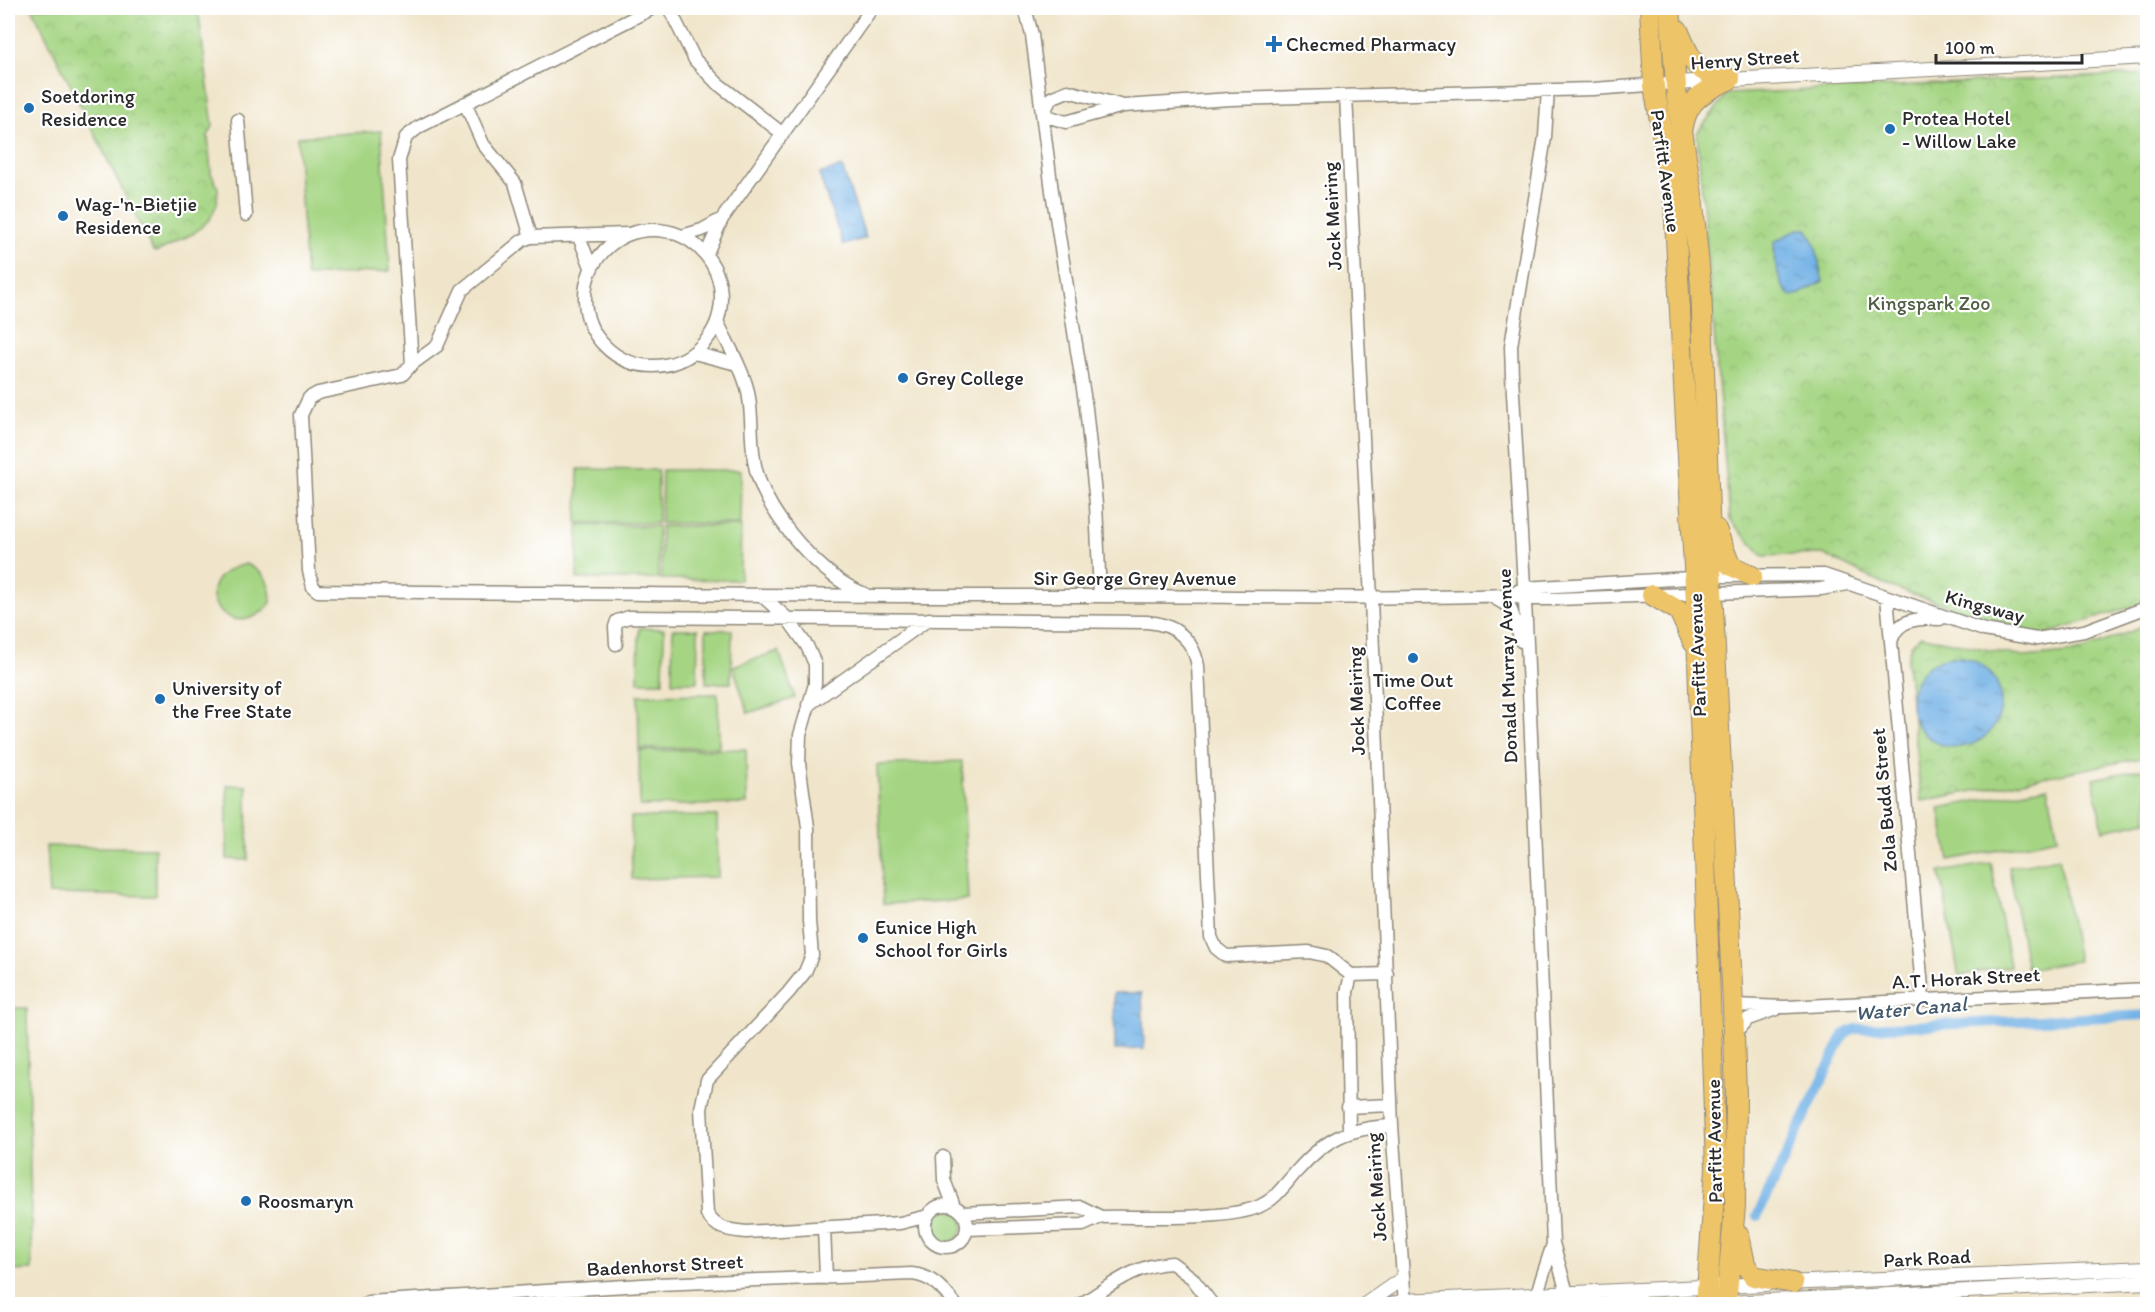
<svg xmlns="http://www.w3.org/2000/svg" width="2155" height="1312" font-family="Itim,sans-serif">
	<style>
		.grass { fill: #a5d583; stroke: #688057; stroke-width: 1.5 }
		.park { fill: url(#park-crowns); stroke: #688057; stroke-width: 1.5 }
		.water { fill: url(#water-ripples); stroke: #4f6e88; stroke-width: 1.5 }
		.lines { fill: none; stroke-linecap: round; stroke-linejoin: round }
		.canal { stroke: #73b2e6; stroke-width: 10 }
		.minor-casing { stroke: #8e887a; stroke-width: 15 }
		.tertiary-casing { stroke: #8e887a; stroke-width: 16 }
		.trunk-casing { stroke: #8e887a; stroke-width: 22 }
		.minor { stroke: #fff; stroke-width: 12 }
		.tertiary { stroke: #fff; stroke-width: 14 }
		.trunk { stroke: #eec469; stroke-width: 20 }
		.poi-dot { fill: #1f6fb2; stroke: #fff; stroke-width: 2 }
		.labels { text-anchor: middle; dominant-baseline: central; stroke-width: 4.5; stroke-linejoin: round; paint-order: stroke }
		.poi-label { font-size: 20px; fill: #2b2b2b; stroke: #fff; text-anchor: start }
		.street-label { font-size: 20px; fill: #2b2b2b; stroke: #fff }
		.park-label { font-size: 20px; fill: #505e45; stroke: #fff }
		.water-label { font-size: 21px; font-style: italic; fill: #445a6c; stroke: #fff }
	</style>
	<defs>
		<pattern id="park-crowns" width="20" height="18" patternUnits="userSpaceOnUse" patternTransform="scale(1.5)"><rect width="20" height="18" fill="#a5d583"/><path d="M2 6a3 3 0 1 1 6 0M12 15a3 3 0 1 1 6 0" fill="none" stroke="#8eb771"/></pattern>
		<pattern id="water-ripples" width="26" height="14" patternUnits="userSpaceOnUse" patternTransform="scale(1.5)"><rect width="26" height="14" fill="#73b2e6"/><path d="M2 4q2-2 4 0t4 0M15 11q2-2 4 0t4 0" fill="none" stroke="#5f91bb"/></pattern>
	</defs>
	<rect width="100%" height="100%" fill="#fff"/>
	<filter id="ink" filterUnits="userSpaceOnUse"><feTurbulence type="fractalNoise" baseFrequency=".0167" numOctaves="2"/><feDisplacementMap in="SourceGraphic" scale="12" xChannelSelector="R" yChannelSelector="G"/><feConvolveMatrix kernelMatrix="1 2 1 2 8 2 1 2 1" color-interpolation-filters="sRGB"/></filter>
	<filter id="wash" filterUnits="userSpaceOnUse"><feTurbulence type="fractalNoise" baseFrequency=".008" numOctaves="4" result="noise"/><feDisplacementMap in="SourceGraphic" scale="24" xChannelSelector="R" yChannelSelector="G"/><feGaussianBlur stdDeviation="1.35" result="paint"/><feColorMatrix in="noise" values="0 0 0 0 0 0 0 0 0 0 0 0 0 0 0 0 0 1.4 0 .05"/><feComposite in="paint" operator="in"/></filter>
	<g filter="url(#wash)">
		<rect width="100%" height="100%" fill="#f0e5ca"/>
		<!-- grass -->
		<path class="grass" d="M381,131L390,271L306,276L297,137Z
			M578,469L658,470V523H577Z
			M662,470H741L740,524L661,523Z
			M578,525L658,526V579H577Z
			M661,526H741L740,580L661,579Z
			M246,564C265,573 271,582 271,603C229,652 178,579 246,564Z
			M639,628L664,629L663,682H638Z
			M673,629H698L697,682H672Z
			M706,630H732L731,683H706Z
			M779,651L795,698L748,713L733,666Z
			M718,694L719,747L639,749L638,695Z
			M746,749L747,804L640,806L639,751Z
			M962,761L968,900L883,904L877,765Z
			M2147,768V821L2103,830L2093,779Z
			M227,785L247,786L248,860L227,859Z
			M2048,787L2058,838L1949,860L1939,808Z
			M717,816L718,877L632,879L631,817Z
			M46,846L155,848V896L49,894Z
			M2059,858L2078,961L2027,970L2009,867Z
			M1991,863L2010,966L1959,976L1940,872Z
			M8,1008H27L32,1270L8,1271Z
			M931 1226a16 16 0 1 1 32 0a16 16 0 1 1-32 0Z"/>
		<!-- park -->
		<path class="park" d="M32,8H198L213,126L208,136L211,173L218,188L217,204L210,219L194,233L157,252L153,251Z
			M2147,74V602L2040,636L1885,585L1823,554L1763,556L1730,520L1697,133L1727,94Z
			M2147,625V757L1921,801L1907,661L1911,645L1921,636L2024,657L2078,652Z"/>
		<!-- water -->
		<path class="water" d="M842,167L866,238L843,245L819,174Z
			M1798,229H1807C1819,245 1817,262 1823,281L1800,294L1791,296C1776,284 1775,260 1774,242Z
			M1911 702a45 45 0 1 1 90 0a45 45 0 1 1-90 0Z
			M1114,993H1142L1144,1049L1115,1050Z"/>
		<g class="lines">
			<!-- canal -->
			<path class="canal" d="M1757,1216L1844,1034L1856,1029L1888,1027L2148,1015"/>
		</g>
	</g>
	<g filter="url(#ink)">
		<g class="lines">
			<defs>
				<path id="minor" d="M669,8L695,60L717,83L783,134
					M1025,8L1032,35L1052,191L1086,408L1096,504L1100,596
					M1548,90L1545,137L1511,346L1512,376L1526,621L1553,1243L1567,1293
					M1346,96L1371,599L1392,1126L1405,1304
					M465,103L483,144L515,183L531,237
					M1043,114L1051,98L1068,91L1123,106
					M1043,115L1066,122L1123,106L1231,99L1593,89L1676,83
					M238,120L246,215
					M585 298a68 68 0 1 1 136 0a68 68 0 1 1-136 0Z
					M628,234L531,237L523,240L462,290L437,346L412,364L402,375L318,393L309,398L301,415L309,571L313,587L318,591C577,593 837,597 1096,596C1233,596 1371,600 1508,595L1525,599H1557L1821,589L1848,584
					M682,236L702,230L722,219
					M579,237L591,267
					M706,255L722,219L872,8
					M717,321C727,343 741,365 747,388C754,414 749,443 756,470C768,516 821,577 865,594
					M694,353L737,364
					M412,364L399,160L406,137L419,127L653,8
					M1518,591L1524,588L1723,576L1824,575L1984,630L2037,639L2084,631L2148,607
					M761,595L787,618L807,646L815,664V684L800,735L799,763L808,827L809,921L812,955L805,972L788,993L707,1080L701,1109L707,1214C717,1230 729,1230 746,1232L900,1223L928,1216
					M1491,596L1510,607L1521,641
					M1887,597L1923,999
					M1891,642C1897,618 1919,618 1940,619
					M616,644L615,627L617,621L629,617L1147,622C1174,624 1193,638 1198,666L1211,937L1216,948L1226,956L1309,952L1327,956L1351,975L1387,974
					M808,705L929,619
					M1733,1005L1786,1007L2148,989
					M1734,1035L1748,1019L1776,1009
					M1348,1107L1391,1105
					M1349,1130L1347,992L1351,975
					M943,1157L944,1180L954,1206
					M925 1226a21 21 0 1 1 42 0a21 21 0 1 1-42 0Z
					M963,1213L1081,1207L1101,1217
					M824,1227L826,1278
					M967,1229L1083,1225L1101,1217C1140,1216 1228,1221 1260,1206C1276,1199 1285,1184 1297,1171C1326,1138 1348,1128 1392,1126
					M1536,1296L1553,1244
					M368,1304V1302L658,1284L912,1274C932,1276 943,1289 955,1304
					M1081,1304C1110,1286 1136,1264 1172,1263L1192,1278L1212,1304"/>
				<path id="tertiary" d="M1676,83L2148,57
					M1785,1283L2148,1268
					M1366,1304L1402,1279
					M1394,1304L1404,1301L1766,1284
					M1709,1304L2148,1282"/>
				<path id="trunk" d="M1650,8L1654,86L1674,202L1696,604L1716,1168L1706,1304
					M1670,8L1677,99L1692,195L1701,286L1711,569L1733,1005L1736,1095L1735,1206L1726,1304
					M1678,30C1691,61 1695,74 1730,79
					M1683,127C1687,98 1706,91 1730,79
					M1716,529L1730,565L1752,576
					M1652,595L1679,611L1693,642
					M1739,1235L1745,1264L1753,1276L1793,1283"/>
			</defs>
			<!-- minor casing -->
			<use href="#minor" class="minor-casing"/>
			<!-- tertiary casing -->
			<use href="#tertiary" class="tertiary-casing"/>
			<!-- trunk casing -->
			<use href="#trunk" class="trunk-casing"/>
			<!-- minor -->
			<use href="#minor" class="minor"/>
			<!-- tertiary -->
			<use href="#tertiary" class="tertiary"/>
			<!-- trunk -->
			<use href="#trunk" class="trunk"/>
		</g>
	</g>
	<!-- markers -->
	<g class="poi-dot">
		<path d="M1271 35h6v6h6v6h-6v6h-6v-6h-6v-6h6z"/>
		<circle cx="29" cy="108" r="6"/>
		<circle cx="1890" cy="129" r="6"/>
		<circle cx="63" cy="216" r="6"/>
		<circle cx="903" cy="378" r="6"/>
		<circle cx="1413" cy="658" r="6"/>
		<circle cx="160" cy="699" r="6"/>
		<circle cx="863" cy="938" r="6"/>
		<circle cx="246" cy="1201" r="6"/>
	</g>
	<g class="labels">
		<!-- poi labels -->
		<g class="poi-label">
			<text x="1286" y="44">Checmed Pharmacy</text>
			<text x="41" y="96">Soetdoring<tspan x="41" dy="23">Residence</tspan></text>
			<text x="1902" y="118">Protea Hotel<tspan x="1902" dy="23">- Willow Lake</tspan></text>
			<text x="75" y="204">Wag-'n-Bietjie<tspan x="75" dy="23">Residence</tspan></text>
			<text x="915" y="378">Grey College</text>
			<text x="1413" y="680" text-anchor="middle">Time Out<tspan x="1413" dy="23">Coffee</tspan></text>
			<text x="172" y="688">University of<tspan x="172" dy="23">the Free State</tspan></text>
			<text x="875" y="927">Eunice High<tspan x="875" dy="23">School for Girls</tspan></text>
			<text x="258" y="1201">Roosmaryn</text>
		</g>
		<!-- street labels -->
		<g class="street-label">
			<text transform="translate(1745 59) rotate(-4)">Henry Street</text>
			<text transform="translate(1666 171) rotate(82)">Parfitt Avenue</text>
			<text transform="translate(1332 216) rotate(-93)">Jock Meiring</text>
			<text x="1135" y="578">Sir George Grey Avenue</text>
			<text transform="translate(1985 606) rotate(15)">Kingsway</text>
			<text transform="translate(1697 655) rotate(-92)">Parfitt Avenue</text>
			<text transform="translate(1507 666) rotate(-92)">Donald Murray Avenue</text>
			<text transform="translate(1356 701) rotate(-92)">Jock Meiring</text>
			<text transform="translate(1884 800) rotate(-95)">Zola Budd Street</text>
			<text transform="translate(1966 978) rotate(-3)">A.T. Horak Street</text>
			<text transform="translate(1714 1141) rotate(-91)">Parfitt Avenue</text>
			<text transform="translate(1376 1187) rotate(-94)">Jock Meiring</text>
			<text transform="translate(1927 1258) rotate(-3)">Park Road</text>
			<text transform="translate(665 1265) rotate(-3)">Badenhorst Street</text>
		</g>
		<!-- park labels -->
		<g class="park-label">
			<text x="1929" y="303">Kingspark Zoo</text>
		</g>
		<!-- water labels -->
		<g class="water-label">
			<text transform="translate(1911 1008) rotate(-5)">Water Canal</text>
		</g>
	</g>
	<!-- margin -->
	<rect width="2155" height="1312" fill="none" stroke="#fff" stroke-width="30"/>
	<!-- scale -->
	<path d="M1936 54v9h146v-9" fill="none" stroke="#2b2b2b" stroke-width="3"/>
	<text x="1945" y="54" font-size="18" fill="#2b2b2b" stroke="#ffffff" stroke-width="4.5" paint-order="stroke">100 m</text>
</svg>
